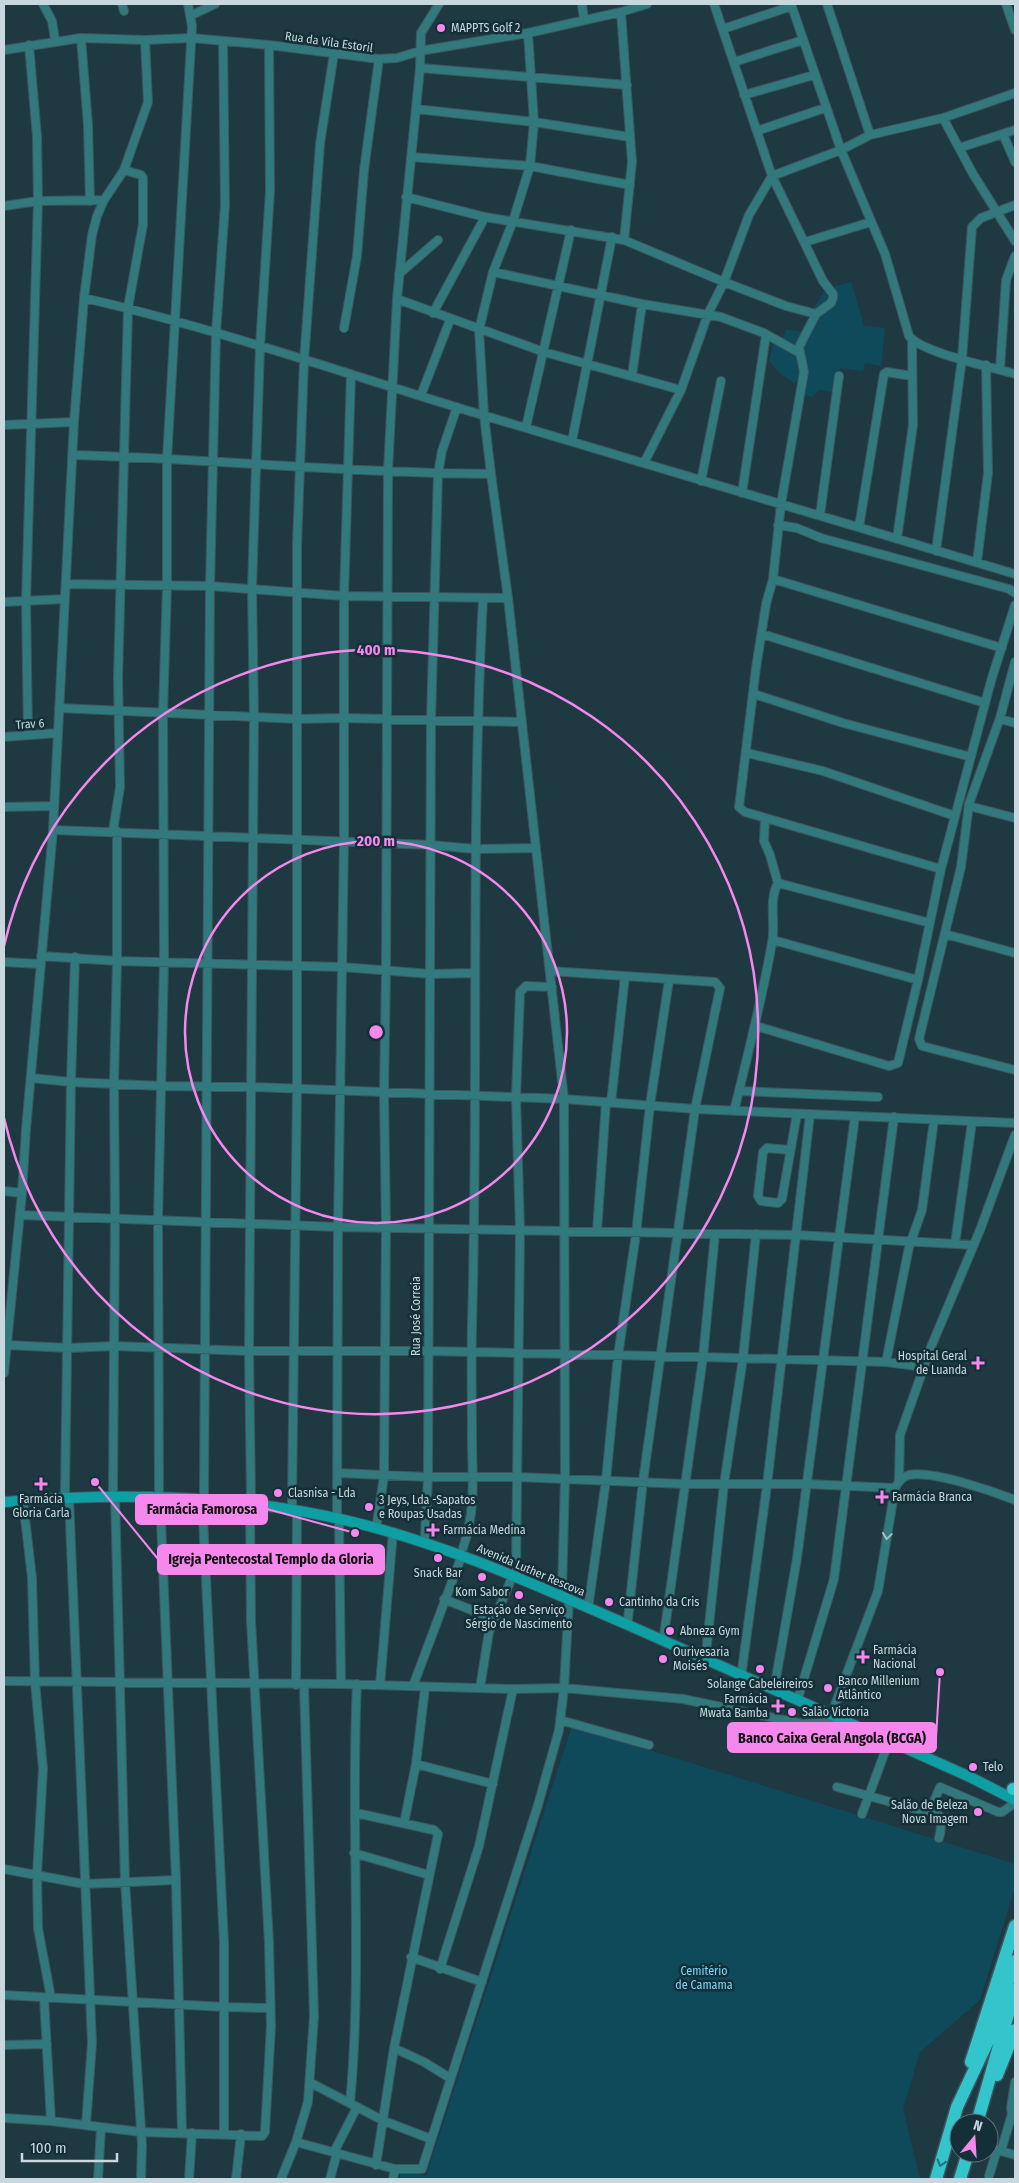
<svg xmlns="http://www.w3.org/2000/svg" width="1019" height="2183" font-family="'Fira Sans Condensed',sans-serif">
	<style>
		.green { fill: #0f4a5b }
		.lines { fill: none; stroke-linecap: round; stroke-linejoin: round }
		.minor-casing { stroke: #3e565e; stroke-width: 10 }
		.secondary-casing { stroke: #3e565e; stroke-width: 12 }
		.trunk-casing { stroke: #3e565e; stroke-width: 15 }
		.minor { stroke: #32797d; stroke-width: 8 }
		.secondary { stroke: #0e9fa5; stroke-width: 10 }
		.trunk { stroke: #34c4cb; stroke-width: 12 }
		.oneway { stroke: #a3c0c6 }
		.oneway2 { stroke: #22727a }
		.ring { fill: none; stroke: #f688ed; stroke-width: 2.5 }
		.poi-dot { fill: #f688ed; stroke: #142f38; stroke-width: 2 }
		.labels { text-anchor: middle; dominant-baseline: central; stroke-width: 5; stroke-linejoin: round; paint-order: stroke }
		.poi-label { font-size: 12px; fill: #c9d8de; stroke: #142f38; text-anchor: start }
		.street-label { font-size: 12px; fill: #c9d8de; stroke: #142f38 }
		.park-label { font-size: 12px; fill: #77d8f8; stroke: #142f38 }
		.centre { fill: #f688ed; stroke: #142f38; stroke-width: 2.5 }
		.ring-label { font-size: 15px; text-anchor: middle; font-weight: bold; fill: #f688ed; stroke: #142f38; stroke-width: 5; stroke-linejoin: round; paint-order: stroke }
		.leader { fill: none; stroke: #f688ed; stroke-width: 2 }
		.callout-dot { fill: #f688ed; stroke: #142f38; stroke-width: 2 }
		.callout { fill: #f688ed; stroke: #f688ed; stroke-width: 2 }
		.callout-label { font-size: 14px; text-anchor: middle; font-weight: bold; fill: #111 }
	</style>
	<rect width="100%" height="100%" fill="#1f3942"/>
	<!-- green -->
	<path class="green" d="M851,282L864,326L885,328L881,366L865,363L863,371L840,368L832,392L819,390L812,397L801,394L799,380L794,383L781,374L769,361L773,346L782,342L786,329L801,332L825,289Z
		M572,1726L1015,1864V1887L980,2000L920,2052L903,2109L920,2179H399L402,2170L426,2176Z"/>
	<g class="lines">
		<defs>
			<path id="minor" d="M43,4L52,21L55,40
				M122,4L124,11
				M582,4L584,20
				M714,4L772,176L823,281L833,294V298L831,303L816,314L799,347L804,372L781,504L773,579L766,604L756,668L739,807L745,812L941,869
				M791,4L841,150L885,254L909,336C922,353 993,367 1015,374
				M827,4L870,135
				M1006,4L1015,30
				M621,12L632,162L624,240
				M190,16L215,4
				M723,29L792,6
				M528,33L534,122L530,166L513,221L493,272L479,330L484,415L491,474L508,598L564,1099L565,1479L562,1590
				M81,38L88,125L90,201
				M4,50L81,38L145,40L191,38L269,45L379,59L397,58L420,51L528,33L621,12L647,4
				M734,62L803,40
				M420,68L627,85
				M744,95L814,75
				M416,109L534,122L630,137
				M943,118L973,174L1015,241
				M757,131L825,108
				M1003,134L1015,162
				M959,148L1015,130
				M411,157L530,166L630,185
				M406,197L485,217L624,240L724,282L786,306L816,314
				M4,206L38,201L104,200
				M805,242L871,222
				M493,272L642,304L721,317L764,333L798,352
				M399,274L438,240
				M84,298C211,327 334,370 459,408C644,464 829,520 1015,574
				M397,299L544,352L681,390
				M433,313L485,217
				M344,328L357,256L364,170L379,59
				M1000,369L1006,280L1015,256
				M632,376L642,304
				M421,395L450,320
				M4,425L74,422
				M526,427L571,230
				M572,441L612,237
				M74,455C213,459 351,473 491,474
				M644,463L681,390L708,314L724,282L749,215L772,176L841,150L870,135L943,118L1015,93
				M701,481L721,381
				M742,493L766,335
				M820,515L839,376
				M778,525L797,528L821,538L1009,589L1015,593
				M859,527L884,374L887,372L912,376
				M897,539L913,425L912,340
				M936,551L962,359L972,227L981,218L1015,205
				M977,562L988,473L986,365
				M773,579L1002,648
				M66,584L210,586L344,596L508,598
				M4,602L64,599
				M762,634L985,703
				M1015,662L1000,718L969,804L961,867L919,1039L922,1046L1015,1070
				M754,694L843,723L971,757
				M59,708L298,719L342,718L522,722
				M1000,719L1015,723
				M28,735L26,601L38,201L37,137L29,45
				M4,737L58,733
				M747,753L823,771L955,816
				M969,806L1015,818
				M4,807L54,806
				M765,818L764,841L770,855L778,883
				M53,830L431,845L475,849L535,848
				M113,831L120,787L118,678L128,308L143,224V178L141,175L124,170
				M945,934L1015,953
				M773,940L918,980
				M41,956L117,961L342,967L431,974L474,973
				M4,962L40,964
				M550,971L715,982L720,988L695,1109L643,1481L628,1619
				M756,1026L889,1066L898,1063L918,980L941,869L991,681L1015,605
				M31,1078L71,1082L162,1086L252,1087L564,1099L695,1109L1015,1123
				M739,1091L878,1097
				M611,1103L625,976
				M734,1111C748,1055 762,999 772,943C776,923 768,901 778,883L930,923
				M790,1150L767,1148L763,1152L758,1196L761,1201L778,1203L782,1199L797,1114
				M4,1191L22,1193
				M20,1215L338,1227L797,1235L974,1245
				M597,1231L606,1102
				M955,1244L972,1122
				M7,1345L69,1348L114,1346L249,1351H427L703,1357L886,1362L925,1367
				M886,1362L909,1247L922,1210L934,1120
				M4,1373L22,1193L26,1129L53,830L74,422L84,298L92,235L97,216L104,200L124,170L148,102L145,40
				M338,1473L428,1477H517L684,1484H807L895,1488
				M899,1480L900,1435L931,1347L980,1230L1015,1135
				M113,1490L115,1218L114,1083L117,961V831
				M159,1490L158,1219L164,961L163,712L167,586V459L192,26L188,4
				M65,1491L71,1082L75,957
				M204,1493L210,586L216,333L225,205L223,41
				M115,1496L125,1881L142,2145L141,2179
				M160,1496L176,1880L182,2133
				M69,1498L92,2043L86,2125
				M202,1498L224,1943V2134
				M251,1498L249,1351L254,716L252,588L260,346L270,191L269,45
				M23,1501L32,1578L35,1682L43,1769L37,1874L38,1928L51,1998
				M292,1504L297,1089V545L304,361L320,144L334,53
				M337,1513L338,1227L344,841V596L351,374
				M339,1519L341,1684
				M377,1523L384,1476L386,1226L384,1093L386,972L388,470L397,299L420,68L421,33L439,4
				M425,1536L428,1477L431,720L438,474L442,451L457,407
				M463,1548C475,1514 473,1480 472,1445C472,1405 471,1365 472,1325C479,1083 470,841 483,599
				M516,1570L520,1230L516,1097L520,992L526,986L552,987
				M444,1599L494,1619
				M589,1602L606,1480L618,1356L636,1234L650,1105L669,980
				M664,1635L703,1357L715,1234
				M706,1654L724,1484L743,1358L756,1234
				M742,1670L767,1485L810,1114
				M4,1681L341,1684L513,1689L564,1688L683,1699L803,1724L844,1720
				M775,1684L797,1558L855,1116
				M296,1685L297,1511
				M380,1685L393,1532
				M413,1686L462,1555
				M480,1688L489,1632L513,1575
				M799,1695L834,1579L894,1117
				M833,1710L878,1591L895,1488C898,1482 902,1477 909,1475C932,1470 992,1491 1015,1500
				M560,1720L649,1745
				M416,1764L493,1784
				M837,1787L926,1812L930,1811L940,1787L998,1812H1002L1015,1803
				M932,1806C941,1815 943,1825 939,1838
				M356,1813L434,1830L438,1834L394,2048L376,2165
				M862,1814L889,1741
				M404,1823L416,1764L425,1688
				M354,1853L429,1875
				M4,1869L84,1884L176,1880
				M411,1957L482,1982
				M440,1969L479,1846L513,1689
				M4,1995L225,2007L270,2008
				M44,1998L51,2121
				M4,2045L47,2044
				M394,2048L424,2062L450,2078
				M311,2083L384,2121L431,2139
				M350,2103C363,1964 350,1824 357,1684
				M1011,2108L1015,2082
				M4,2118L51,2121L141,2132L262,2136L265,2132L271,2026L269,1943L251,1621L250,1503
				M296,2142L395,2169H422L538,1805L559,1730L564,1688L569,1599
				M1001,2151L1012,2114L1011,2108L1015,2109
				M334,2152L357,2107
				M989,2176L997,2150L1015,2155
				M98,2179L101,2128
				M189,2179L192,2133
				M236,2179L241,2134
				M281,2179L296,2142L308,2102L314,2016L304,1685
				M330,2179L337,2153
				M393,2179L395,2169"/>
			<path id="secondary" d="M4,1502C117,1493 229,1494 340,1519C441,1542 534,1584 628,1625C743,1675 856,1726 970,1777L1015,1800"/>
			<path id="trunk" d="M1013,1789H1015
				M971,2062L1015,1926
				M997,2075L1015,2030
				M977,2123L1015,1990
				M936,2179L957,2107L988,2041L1015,1961
				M960,2179L968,2153"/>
		</defs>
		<!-- minor casing -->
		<use href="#minor" class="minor-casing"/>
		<!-- secondary casing -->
		<use href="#secondary" class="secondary-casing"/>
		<!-- trunk casing -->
		<use href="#trunk" class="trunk-casing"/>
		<!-- minor -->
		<use href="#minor" class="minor"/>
		<!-- secondary -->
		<use href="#secondary" class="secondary"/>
		<!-- trunk -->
		<use href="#trunk" class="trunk"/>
	</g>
	<!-- one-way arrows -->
	<defs><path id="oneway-chevron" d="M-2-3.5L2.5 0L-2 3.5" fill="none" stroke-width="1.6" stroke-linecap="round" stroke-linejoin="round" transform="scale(1.25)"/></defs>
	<use class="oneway" href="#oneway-chevron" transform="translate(887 1536) rotate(98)"/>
	<use class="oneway2" href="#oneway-chevron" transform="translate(941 2163) rotate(107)"/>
	<!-- distance rings -->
	<g class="ring">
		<circle cx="376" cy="1032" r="191"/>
		<path d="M4 946A382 382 0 1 1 4 1118"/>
	</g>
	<!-- markers -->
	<g class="poi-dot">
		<circle cx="441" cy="28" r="5"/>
		<path d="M975.5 1355.5h5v5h5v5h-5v5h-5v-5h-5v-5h5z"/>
		<path d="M38.5 1476.5h5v5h5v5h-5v5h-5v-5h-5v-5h5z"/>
		<circle cx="278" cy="1493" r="5"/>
		<path d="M879.5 1489.5h5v5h5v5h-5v5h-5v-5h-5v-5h5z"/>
		<circle cx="369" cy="1507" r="5"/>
		<path d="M430.5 1522.5h5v5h5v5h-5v5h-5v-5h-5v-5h5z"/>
		<circle cx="438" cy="1558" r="5"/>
		<circle cx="482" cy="1577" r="5"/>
		<circle cx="519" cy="1595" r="5"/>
		<circle cx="609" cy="1602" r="5"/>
		<circle cx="670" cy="1631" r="5"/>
		<path d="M860.5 1649.5h5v5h5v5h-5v5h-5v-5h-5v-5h5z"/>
		<circle cx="663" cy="1659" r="5"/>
		<circle cx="760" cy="1669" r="5"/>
		<circle cx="828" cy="1688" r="5"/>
		<path d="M775.5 1698.5h5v5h5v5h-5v5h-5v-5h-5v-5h5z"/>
		<circle cx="792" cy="1712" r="5"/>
		<circle cx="973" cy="1767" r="5"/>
		<circle cx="978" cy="1812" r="5"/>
	</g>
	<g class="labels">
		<!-- poi labels -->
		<g class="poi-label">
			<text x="451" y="28">MAPPTS Golf 2</text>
			<text x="967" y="1356" text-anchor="end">Hospital Geral<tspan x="967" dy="14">de Luanda</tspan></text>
			<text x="288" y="1493">Clasnisa - Lda</text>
			<text x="892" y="1497">Farmácia Branca</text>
			<text x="41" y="1499" text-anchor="middle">Farmácia<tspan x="41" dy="14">Gloria Carla</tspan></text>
			<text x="379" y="1500">3 Jeys, Lda -Sapatos<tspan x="379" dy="14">e Roupas Usadas</tspan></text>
			<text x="443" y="1530">Farmácia Medina</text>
			<text x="438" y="1573" text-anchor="middle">Snack Bar</text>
			<text x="482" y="1592" text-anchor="middle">Kom Sabor</text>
			<text x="619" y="1602">Cantinho da Cris</text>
			<text x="519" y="1610" text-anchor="middle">Estação de Serviço<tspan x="519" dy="14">Sérgio de Nascimento</tspan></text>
			<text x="680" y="1631">Abneza Gym</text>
			<text x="873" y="1650">Farmácia<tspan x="873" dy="14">Nacional</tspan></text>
			<text x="673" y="1652">Ourivesaria<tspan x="673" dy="14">Moisés</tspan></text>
			<text x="838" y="1681">Banco Millenium<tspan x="838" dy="14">Atlântico</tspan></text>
			<text x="760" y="1684" text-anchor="middle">Solange Cabeleireiros</text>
			<text x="768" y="1699" text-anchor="end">Farmácia<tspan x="768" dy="14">Mwata Bamba</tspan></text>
			<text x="802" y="1712">Salão Victoria</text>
			<text x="983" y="1767">Telo</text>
			<text x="968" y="1805" text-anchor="end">Salão de Beleza<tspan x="968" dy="14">Nova Imagem</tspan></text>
		</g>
		<!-- street labels -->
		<g class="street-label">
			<text transform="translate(329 42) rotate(8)">Rua da Vila Estoril</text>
			<text transform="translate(30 724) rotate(-4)">Trav 6</text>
			<text transform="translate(416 1316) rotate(-90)">Rua José Correia</text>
			<text transform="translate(531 1570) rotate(23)">Avenida Luther Rescova</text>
		</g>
		<!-- park labels -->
		<g class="park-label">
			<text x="704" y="1971">Cemitério<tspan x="704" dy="14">de Camama</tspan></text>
		</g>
	</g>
	<circle cx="376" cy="1032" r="8" class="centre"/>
	<g class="ring-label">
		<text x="376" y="655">400 m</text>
		<text x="376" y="846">200 m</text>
	</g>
	<!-- callouts -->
	<path class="leader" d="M355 1533L267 1509M95 1482L158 1559M940 1672L936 1738"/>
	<g class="callout-dot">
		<circle cx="355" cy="1533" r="5"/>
		<circle cx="95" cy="1482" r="5"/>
		<circle cx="940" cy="1672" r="5"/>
	</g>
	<g class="callout">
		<rect x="136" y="1495" width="131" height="29" rx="5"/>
		<rect x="158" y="1545" width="226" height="29" rx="5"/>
		<rect x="728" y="1723" width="208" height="29" rx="5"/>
	</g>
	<g class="callout-label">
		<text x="202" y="1514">Farmácia Famorosa</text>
		<text x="271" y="1564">Igreja Pentecostal Templo da Gloria</text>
		<text x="832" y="1743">Banco Caixa Geral Angola (BCGA)</text>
	</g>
	<!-- border -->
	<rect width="1019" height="2183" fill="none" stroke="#c9d8de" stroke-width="10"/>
	<!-- north arrow -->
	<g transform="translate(974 2138) rotate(18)"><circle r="24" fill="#142f38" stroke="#5c737a"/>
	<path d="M0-4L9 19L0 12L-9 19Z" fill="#f688ed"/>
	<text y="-8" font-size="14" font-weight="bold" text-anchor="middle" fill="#c9d8de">N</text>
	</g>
	<!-- scale -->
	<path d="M22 2153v8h95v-8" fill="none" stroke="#c9d8de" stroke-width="2.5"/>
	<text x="30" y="2153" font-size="15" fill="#c9d8de" stroke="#142f38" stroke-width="4" paint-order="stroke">100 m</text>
</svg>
